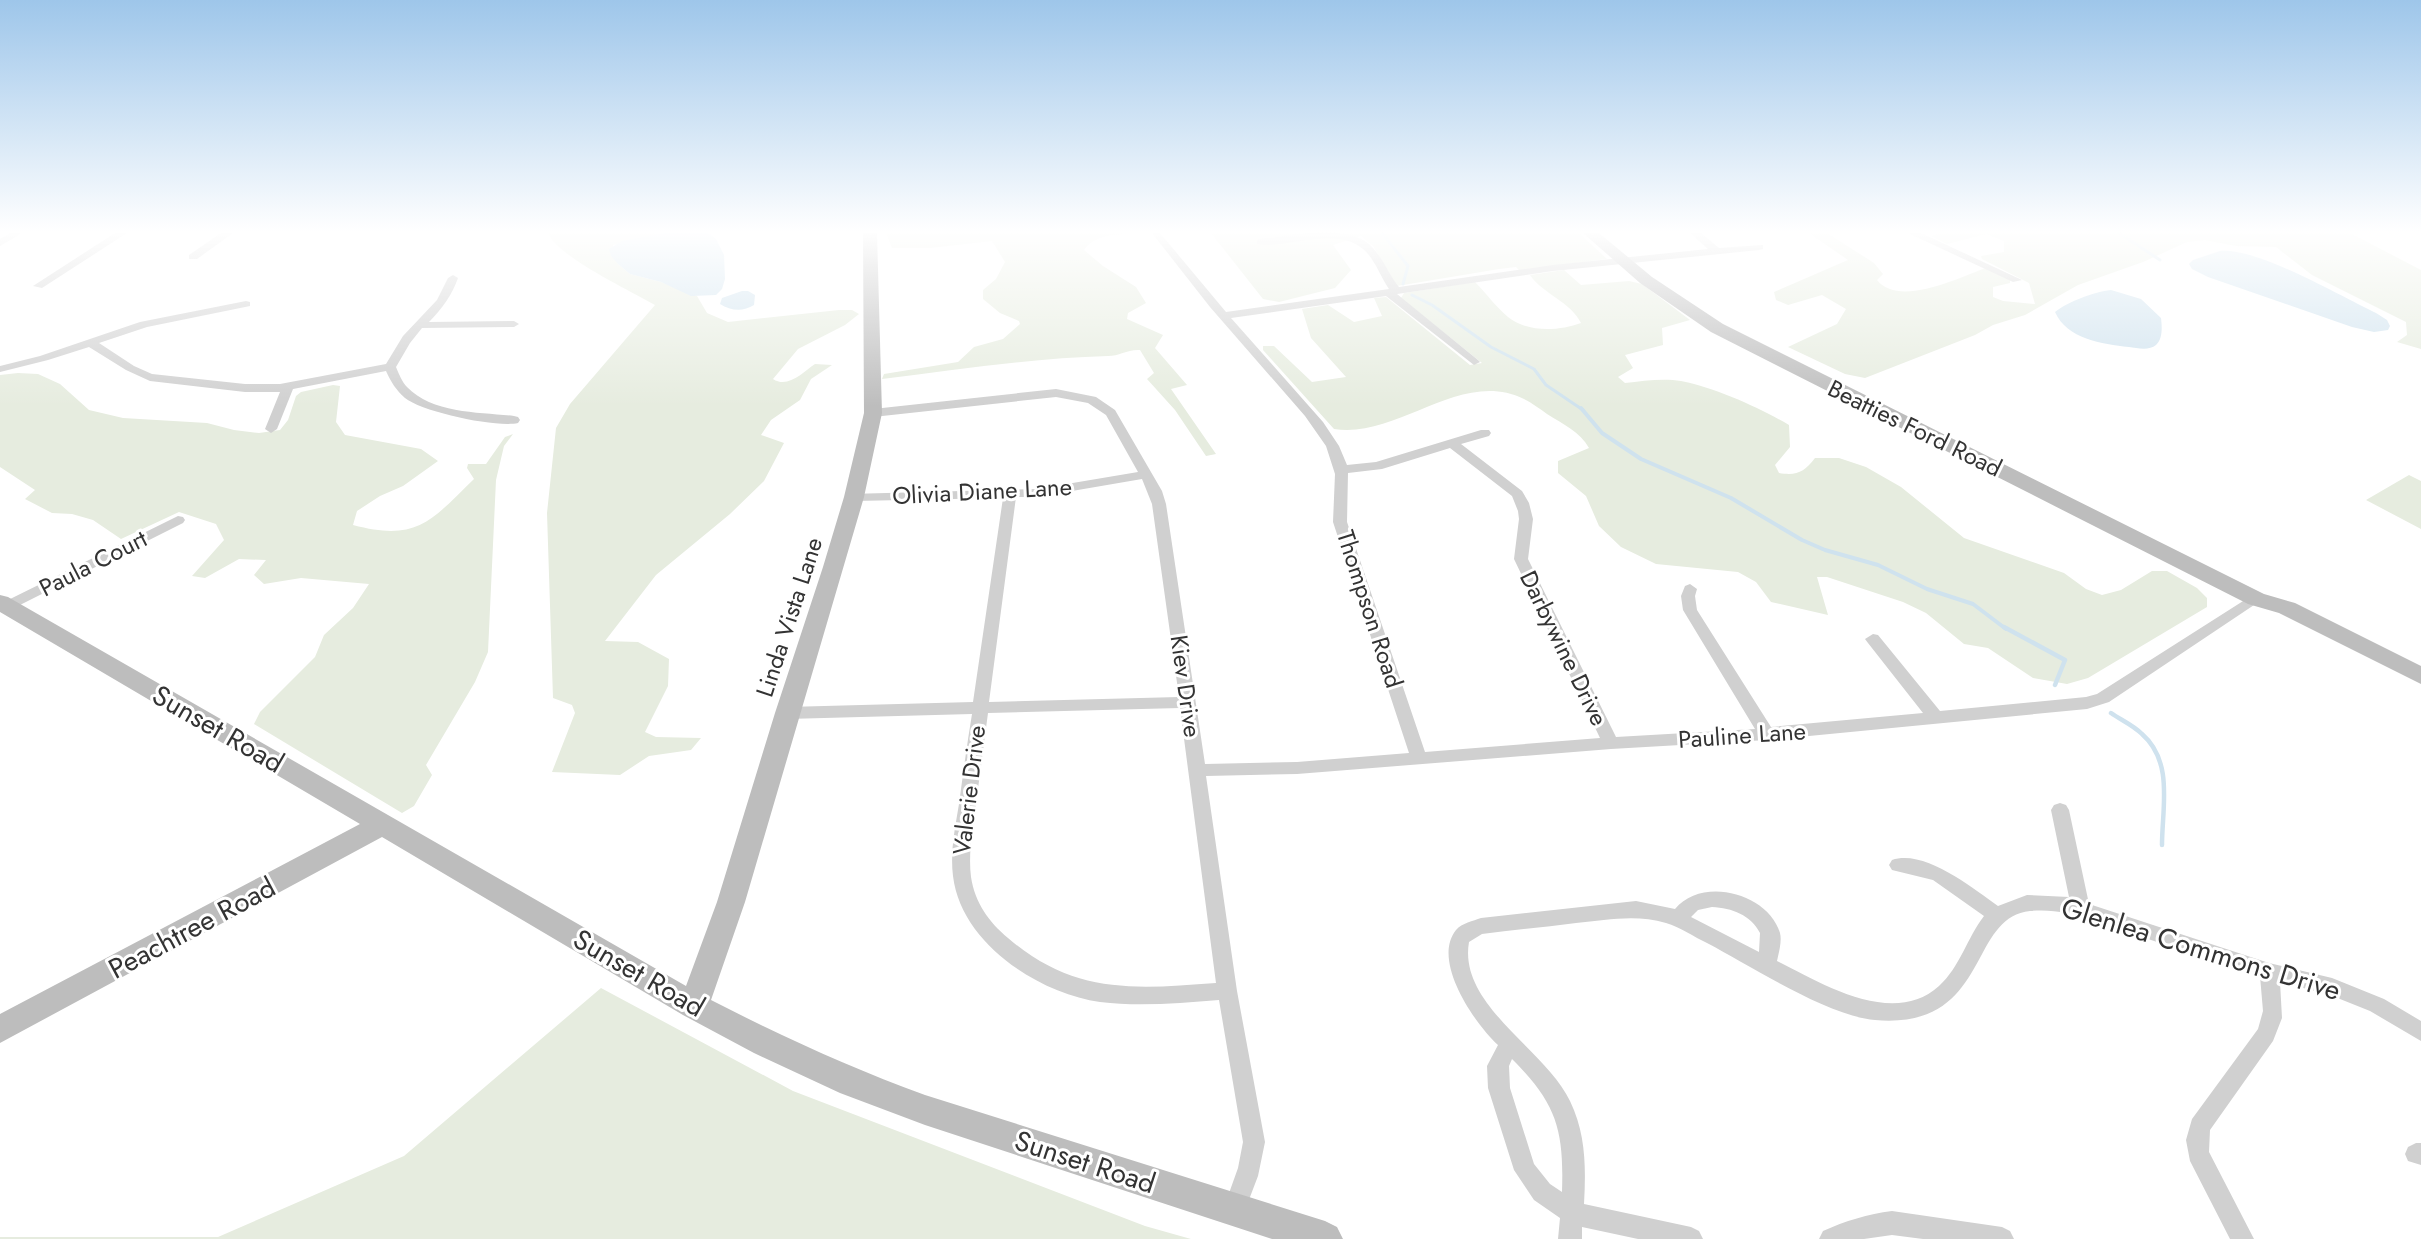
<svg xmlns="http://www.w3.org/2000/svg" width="2421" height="1239" font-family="Jost,sans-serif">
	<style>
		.green { fill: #e6ecdf }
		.water { fill: #cfe2ee }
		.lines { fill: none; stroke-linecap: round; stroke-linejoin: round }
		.stream-far2 { stroke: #cfe2ee; stroke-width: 3 }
		.stream-far1 { stroke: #cfe2ee; stroke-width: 4 }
		.stream { stroke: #cfe2ee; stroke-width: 4.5 }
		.street { fill: #d0d0d0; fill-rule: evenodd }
		.secondary { fill: #bdbdbd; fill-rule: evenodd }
		.labels { text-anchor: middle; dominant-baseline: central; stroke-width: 6; stroke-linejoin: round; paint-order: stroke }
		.street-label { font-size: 24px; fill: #333; stroke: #fff }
		.near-street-label { font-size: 28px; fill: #333; stroke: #fff }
	</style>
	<rect width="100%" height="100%" fill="#fff"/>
	<!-- green -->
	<path class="green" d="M548,233H664L613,245L614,258L618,264L630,274L661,282L697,296L707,313L728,322L839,310H852L859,314L845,325L798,349L773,379C788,389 803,372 815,364L832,365L811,379L800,400L771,420L761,435L784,443L764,481L730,514L656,575L605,641L638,642L669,659L668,686L645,732L656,737L701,738L691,750L649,756L620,775L552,772L575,713L572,705L553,698L547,513L556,428L570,404L655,305C631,291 558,257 548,233Z
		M886,233H1138C1118,235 1096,233 1084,250L1103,266L1136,287L1146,303L1128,313L1127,319L1163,335L1155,348L1187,385L1171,389L1216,454L1206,456L1175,410L1147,379L1154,373L1140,350C1128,349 1119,356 1108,356C1032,358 957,370 882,379L884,374L958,362L974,347L1003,339L1020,324L1019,321L1000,313L983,299V290L996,279L1005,262L992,241L930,248H892Z
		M1211,233H1579L1607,259L1519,270L1516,267L1499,269L1397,286L1373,246L1361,236L1333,245L1351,270L1335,288L1279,302L1263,299Z
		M1809,233H1827L1874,263L1883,274L1877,280C1899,308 1960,277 1986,268L2010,279V283L1993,287V297L2003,301L2035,304L2029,283L1982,259L1981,256L2004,252V241L1986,234L1947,244L1931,236L1942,233H2350L2421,270V349L2397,342L2407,335L2406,322L2312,275L2276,247L2236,246L2205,240L2187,242L2143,262L2078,285L2025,315L1993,325L1975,335L1865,378L1845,374L1788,347L1837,324L1846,309L1822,295L1788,305L1776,300L1774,292L1848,260Z
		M1564,270L1581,285L1629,281L1642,284L1690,320L1662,328L1663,345L1625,355L1633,368L1618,377L1625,383C1643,381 1663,378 1681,381C1716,388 1758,407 1789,425L1790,447L1775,465L1779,473C1797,476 1804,472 1815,458H1839L1866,467L1901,487L1964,538L2064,573L2086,589L2102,595L2121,590L2152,571H2167L2197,588L2207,598V607L2088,678L2067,684L2033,678L1988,648L1964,644L1926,613L1903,602L1827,577H1817L1828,615L1771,602L1756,582L1738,572L1656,564L1621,547L1599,526L1586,496L1558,473V461L1589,448C1580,432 1563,424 1547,414C1540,409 1532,403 1524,399C1460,368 1399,439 1334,429L1263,350V346H1274L1312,382L1346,377L1311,338L1302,309L1328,305L1354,322L1382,316L1374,298L1386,297L1470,365L1482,363L1401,298L1404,293L1475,282C1486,293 1496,307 1508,317C1528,333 1559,331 1581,323C1571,302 1543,294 1530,275Z
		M18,373L38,374L60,384L89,410L123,418L207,423L234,430L259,433L280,430L288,420L296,396L301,392L333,385L340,386L336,422L345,435L421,449L438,461L403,486L380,496L357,511L353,525C417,542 431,521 474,479L467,468L468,464H486L505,437L513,434L504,446L496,480L488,652L475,682L426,765L432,775L414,806L402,813L254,724L260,712L315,657L324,635L353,608L369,584L301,578L264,584L254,575L266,560L239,559L205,578L192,576L224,540L216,524L179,512L121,539L93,520L72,514L52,513L25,499L35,490L0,467V375Z
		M2409,475L2421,481V529L2366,500Z
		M601,988L793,1091L1145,1226L1191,1239H0V1237H218L404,1156Z"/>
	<!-- water -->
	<path class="water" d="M664,233H708L716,239L724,255L725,279L722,289L716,295L691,296L661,282L630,274L618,264L611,256L609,249L622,241Z
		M2220,251C2257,247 2340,296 2376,313L2387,320L2390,326L2388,330L2374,332L2352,327L2208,277L2192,269L2189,264L2193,260Z
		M2111,290L2141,299L2161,318C2162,326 2163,339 2156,345C2149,351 2137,348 2129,347C2102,344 2067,339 2055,312C2069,301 2094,292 2111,290Z
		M742,291H748L755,295L754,305C743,312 731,311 720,304L722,298Z"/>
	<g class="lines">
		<!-- stream-far2 -->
		<path class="stream-far2" d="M1382,233L1408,266L1403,284
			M2119,233L2160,260
			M1412,295L1432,305L1491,347L1534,369L1546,385L1583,410"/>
		<!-- stream-far1 -->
		<path class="stream-far1" d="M1581,408L1602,433L1641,459L1731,498L1802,540L1825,550L1878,565L1927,589L1973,604L2006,629"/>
		<!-- stream -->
		<path class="stream" d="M2004,627L2065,660L2055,685
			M2111,713C2121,720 2133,725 2142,734C2174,762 2162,808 2162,845"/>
		<!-- street -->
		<path class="street" d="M10,233H22L0,246V239Z
			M115,233H127L42,288L33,286Z
			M221,233H233L197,259H189V255Z
			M1152,233H1160L1226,312L1389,289C1380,276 1375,259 1363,249C1336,225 1287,249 1257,244V240L1260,239C1290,236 1351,222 1373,248C1384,260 1389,275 1399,287L1553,265L1708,249L1690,233H1701L1719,248L1763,245V249L1759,250L1553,271L1397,294L1478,360L1480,362L1474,365L1386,296L1231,318L1323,422L1339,446L1347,465L1376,462L1481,430H1489L1491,433L1489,436L1461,444L1522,491L1529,503L1533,519L1528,559L1616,737L1755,729L1683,610L1681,596L1685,586L1690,584L1697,589L1695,596L1697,610L1771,727L1923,713L1868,643L1865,639L1873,634L1878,635L1940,711L2086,697L2097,694L2251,596L2256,594L2263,599L2109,702L2087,709L1767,740L1611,749L1297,774L1206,776L1237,991L1265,1142L1258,1176L1242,1218L1234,1221L1226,1218L1223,1210L1238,1168L1243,1142L1219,1000C1180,1003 1139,1007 1100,1002C1038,993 961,943 953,876C950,852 955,828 959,804C963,774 967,744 972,714L787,719L781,717L779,713L781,709L787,707L973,702L1003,498L854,501L847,497L849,494L1037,489L1138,472L1106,415L1088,403L1056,397L873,417L867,413L873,409L1056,389L1096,397L1115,410L1162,491L1166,504L1205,764L1297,762L1409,753L1333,522L1335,474L1326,446L1305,416L1210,307ZM1450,448L1512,496L1518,511L1519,519L1514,559L1600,738L1425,752L1347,522L1348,473L1382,469ZM1142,479L1152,504L1179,697L989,702L1016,497H1037ZM1180,708L1216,983C1135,989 1074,995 1008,938C989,922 975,903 971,877C968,853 973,828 976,804C980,774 984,743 988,713Z
			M1908,233H1921L2022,280L2013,282Z
			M453,275L458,278C452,295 442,309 429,322L514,321L519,324L514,327L422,328L410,343L396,367C399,374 402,382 407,387C433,414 480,412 514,416L518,417L520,420L518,423C497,428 422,412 405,398C396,390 391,382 386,371L293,389L277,429L271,433L265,429L280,392H245L150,381L126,370L89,347L48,360L0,372V366L40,356L140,322L246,301L250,302V306L147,327L99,343L134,366L152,374L245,384H280L386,364L403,336L437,300L448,278Z
			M178,516L183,517L185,520L183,523L12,609L7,611L0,607L2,603Z
			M2060,803L2066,805L2069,810L2089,904L2269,963L2332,978L2384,999L2421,1021V1041L2370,1011L2330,995L2280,982L2282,1018L2273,1041L2210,1130L2209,1152L2254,1239H2230L2190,1161L2186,1140L2192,1119L2258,1029L2263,1011L2260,976C2219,963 2179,949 2139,936C2103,924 2068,907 2030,911C1967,917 1991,1030 1875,1020C1827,1016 1751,966 1707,943C1694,937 1680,927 1666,923C1636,914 1607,920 1576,923C1545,927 1513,930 1482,934L1469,942C1458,1005 1545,1049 1570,1101C1586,1134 1586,1168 1584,1204L1691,1227L1699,1231L1703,1239H1638L1582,1227V1239H1558L1560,1218L1534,1200L1514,1170L1488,1088L1487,1066L1498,1045C1475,1024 1431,961 1456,930C1462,923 1473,921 1481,918L1636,901L1675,909C1702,876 1768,893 1780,933C1782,941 1779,952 1777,961C1821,983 1893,1028 1939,986C1960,967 1967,938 1984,916L1933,880L1892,870L1889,865L1892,860C1925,849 1972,888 1998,906L2027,895L2069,897L2051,810L2054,805ZM1712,907C1732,908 1751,915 1760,933L1759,952L1691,917L1698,910ZM1512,1059C1557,1104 1564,1130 1562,1192L1550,1184L1534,1164L1510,1088L1509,1066Z
			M2416,1143H2421V1165L2408,1161L2405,1154L2408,1147Z
			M1892,1211L2002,1227L2010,1231L2014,1239H1923L1892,1235L1864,1239H1819L1823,1231C1845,1221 1868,1214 1892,1211Z"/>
		<!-- secondary -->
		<path class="secondary" d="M863,233H877L882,413L864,497L745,902L711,1000C781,1036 851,1068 925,1095L1325,1221L1337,1227L1343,1239H1272L925,1125L840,1093L754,1053L683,1015L382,837L0,1043V1014L360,824L0,612V595L8,597L686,986L717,902L775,713L823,567L844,497L864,413Z
			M1583,233H1599L1652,277L1723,324L2264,594L2295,603L2421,666V684L2279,613L2248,604L1711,332L1640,283Z"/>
	</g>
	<!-- sky -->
	<linearGradient id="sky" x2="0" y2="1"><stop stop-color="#9ec6ea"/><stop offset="0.57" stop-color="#fff"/><stop offset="1" stop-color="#fff" stop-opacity="0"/></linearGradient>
	<rect width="2421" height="406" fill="url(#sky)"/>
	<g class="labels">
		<!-- street labels -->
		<g class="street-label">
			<text transform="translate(1915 428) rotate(26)">Beatties Ford Road</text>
			<text transform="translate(982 491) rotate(-3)">Olivia Diane Lane</text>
			<text transform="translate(93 563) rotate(-27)">Paula Court</text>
			<text transform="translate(1370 609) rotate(72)">Thompson Road</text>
			<text transform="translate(789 617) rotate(-72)">Linda Vista Lane</text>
			<text transform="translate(1564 648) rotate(64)">Darbywine Drive</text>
			<text transform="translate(1186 686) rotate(82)">Kiev Drive</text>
			<text transform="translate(1742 735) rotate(-4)">Pauline Lane</text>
			<text transform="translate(969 790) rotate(-83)">Valerie Drive</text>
		</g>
		<!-- near-street labels -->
		<g class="near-street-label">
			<text transform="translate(218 729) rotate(30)">Sunset Road</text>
			<text transform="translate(192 928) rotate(-28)">Peachtree Road</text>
			<text transform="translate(2201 949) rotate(17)">Glenlea Commons Drive</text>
			<text transform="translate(639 973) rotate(30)">Sunset Road</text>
			<text transform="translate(1085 1162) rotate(18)">Sunset Road</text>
		</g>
	</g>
</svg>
